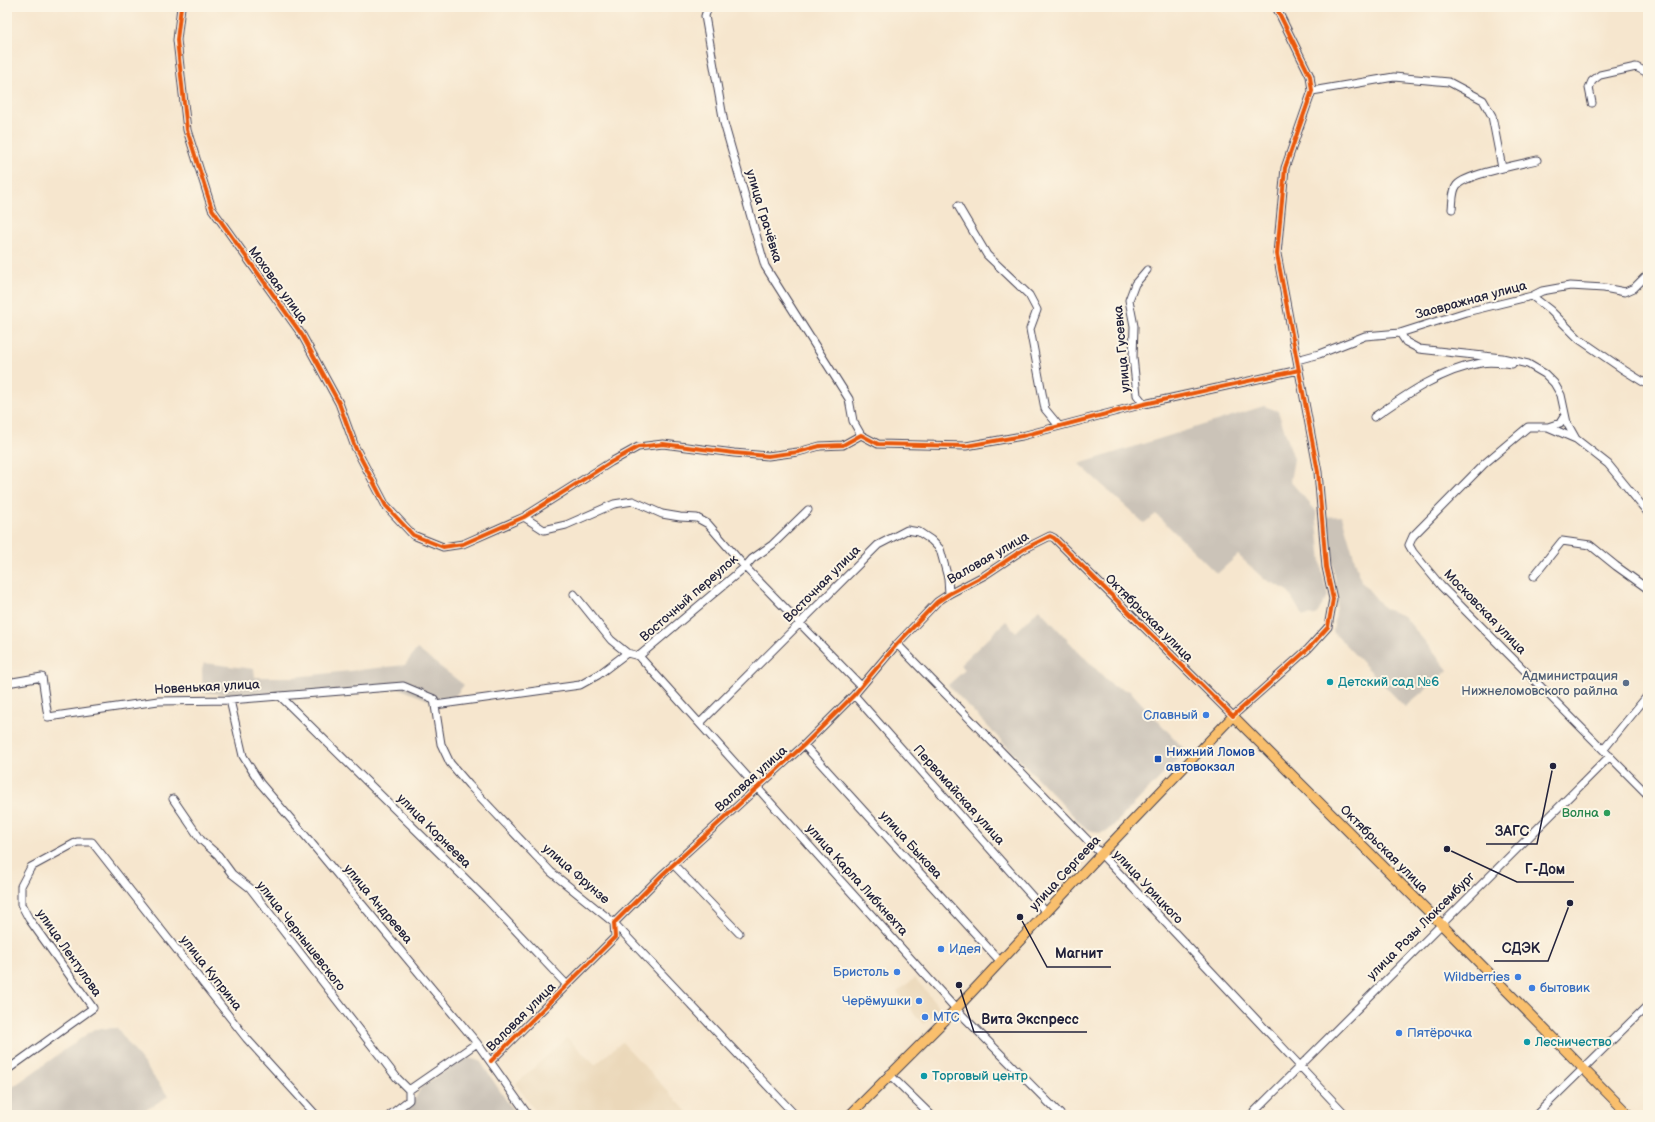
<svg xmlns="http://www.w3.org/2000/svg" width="1655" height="1122" font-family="'Balsamiq Sans',sans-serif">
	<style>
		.built { fill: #ebd8ba }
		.industrial { fill: #cbc3b8 }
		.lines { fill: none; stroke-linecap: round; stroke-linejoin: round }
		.minor-casing { stroke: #423f51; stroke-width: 9 }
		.major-casing { stroke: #423f51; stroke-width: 11 }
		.minor { stroke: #fff; stroke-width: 7 }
		.major { stroke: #f9bf6d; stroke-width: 9 }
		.cycleway-casing { stroke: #fcf5e5; stroke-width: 6 }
		.cycleway { stroke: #e8590c; stroke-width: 4 }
		.culture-dot { fill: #0f9aa8; stroke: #fcf5e5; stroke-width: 1.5 }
		.service-dot { fill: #5c6f8a; stroke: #fcf5e5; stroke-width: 1.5 }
		.shop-dot { fill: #3f7fe0; stroke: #fcf5e5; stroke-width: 1.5 }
		.transit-dot { fill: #1a4fb4; stroke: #fcf5e5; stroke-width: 1.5 }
		.leisure-dot { fill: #2e9e5b; stroke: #fcf5e5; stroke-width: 1.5 }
		.labels { text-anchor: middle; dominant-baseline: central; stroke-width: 4; stroke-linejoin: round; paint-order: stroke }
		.street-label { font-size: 13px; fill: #22223b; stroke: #fcf5e5 }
		.service-label { font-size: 13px; fill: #4e5e75; stroke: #fcf5e5; text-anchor: end }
		.culture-label { font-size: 13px; fill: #0d838f; stroke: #fcf5e5; text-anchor: start }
		.shop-label { font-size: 13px; fill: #366cbe; stroke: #fcf5e5; text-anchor: end }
		.transit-label { font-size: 13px; fill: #164399; stroke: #fcf5e5; text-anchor: start }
		.leisure-label { font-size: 13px; fill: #27864d; stroke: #fcf5e5; text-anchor: end }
		.leader { fill: none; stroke: #22223b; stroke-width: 1.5 }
		.callout-dot { fill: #22223b; stroke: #fcf5e5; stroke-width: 1.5 }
		.callout-label { font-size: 14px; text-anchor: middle; font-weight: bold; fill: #22223b; stroke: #fcf5e5; stroke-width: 4; stroke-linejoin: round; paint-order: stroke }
	</style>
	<rect width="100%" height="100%" fill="#fcf5e5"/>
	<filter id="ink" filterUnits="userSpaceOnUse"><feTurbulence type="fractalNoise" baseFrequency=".025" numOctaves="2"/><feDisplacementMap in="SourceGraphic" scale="8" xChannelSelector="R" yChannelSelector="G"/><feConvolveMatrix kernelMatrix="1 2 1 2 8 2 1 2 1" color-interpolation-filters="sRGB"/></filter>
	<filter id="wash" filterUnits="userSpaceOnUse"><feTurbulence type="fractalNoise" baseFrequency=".012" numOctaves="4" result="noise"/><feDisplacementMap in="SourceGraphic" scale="16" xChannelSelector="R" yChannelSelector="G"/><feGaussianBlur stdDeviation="0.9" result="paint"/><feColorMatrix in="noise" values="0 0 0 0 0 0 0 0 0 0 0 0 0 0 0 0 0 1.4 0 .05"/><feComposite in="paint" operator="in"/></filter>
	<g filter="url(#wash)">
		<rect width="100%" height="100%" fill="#f6e6ce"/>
		<!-- built -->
		<path class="built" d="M915,978L941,1009L923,1024L897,992Z
			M567,1038L595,1065L622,1042L690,1115H538L516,1084Z"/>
		<!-- industrial -->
		<path class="industrial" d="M1264,406L1278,411L1294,459L1290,481L1316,511L1322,572L1328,596L1316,615L1303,616L1287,590L1264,579L1238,555L1217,574L1156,514L1144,523L1079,464Z
			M1342,516L1361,581L1385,609L1404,616L1448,670L1405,707L1333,632L1338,599L1326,517Z
			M1039,609L1075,648L1113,686L1130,691L1186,751L1108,831L1098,833L1085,828L948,685L965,670L960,665L1006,621L1016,632Z
			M417,649L464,685L455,696L431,701L396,687L298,697L203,693L202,670L204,663L254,669L255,677H294L405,665Z
			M117,1028L168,1096L138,1115H9L7,1112V1091L94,1029Z
			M465,1057L480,1061L516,1115H396L415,1099L421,1087Z"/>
	</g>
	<g filter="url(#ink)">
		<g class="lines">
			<defs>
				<path id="minor" d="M181,7L177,40L187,130L212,209L302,335L339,403L355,447L386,506L413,535L443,547L463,544L524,517L611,462L638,447L663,444L734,453L768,456L798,452L820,446L843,445L861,435L878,444L966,446L1022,436L1144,404L1299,370
					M708,7L705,16L724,123L765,266L849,399L853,421L861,435
					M1312,91L1394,77L1449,82L1483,100L1492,116L1502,168
					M1592,103L1589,88L1592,81L1600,75L1636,67L1648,73
					M958,206L987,255L1029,295L1037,310L1030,329L1045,409L1059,426
					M1452,209C1453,201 1452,191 1457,185C1467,174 1521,164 1537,160
					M1532,296L1550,310L1579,339L1624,370L1648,385
					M1400,333L1406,342L1419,349L1502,358L1528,364L1545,374L1554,383L1561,395L1567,423L1576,439L1608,464L1648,513
					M1297,360L1319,354L1365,336L1400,333L1466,312L1532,296L1542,291L1570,286L1604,288L1625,292L1634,288L1648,274
					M1144,404L1137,395L1133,357L1134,326L1129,300L1135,284L1147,270
					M1374,417C1407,394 1441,370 1481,363C1491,361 1502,363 1512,364
					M1548,427L1560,423L1565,415
					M1576,439L1548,427H1528L1484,464L1413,536L1409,545L1413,552L1441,586L1648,795
					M524,517L544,530L566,525L614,504L633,501L662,514L680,517L697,518L708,524L745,567L861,686
					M1534,576L1562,541L1590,545L1616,566L1648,589
					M574,594L611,640L627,653
					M897,644L1101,854L1346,1115
					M639,656L956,1009L1061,1115
					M7,683L42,677L48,717L158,701L230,700L403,686L434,699L441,744L450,763L469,785L551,872L614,923L795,1115
					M854,695L1046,912
					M280,696L487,900L567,985
					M230,700L243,756L260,783L308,839L477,1043L528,1115
					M435,705L580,685L598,675L627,653L639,656L745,567L752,559L772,545L808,510
					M700,723L878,545L907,530L919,532L931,540L940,549L948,578L949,594
					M804,745L1000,961
					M1604,749L1648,695
					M173,799L201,840L218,855L232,874L250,888L397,1078L409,1090
					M673,864L739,933
					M491,1061L615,937L614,923L663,874L804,745L854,695L897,644L937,602L949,594L985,575L1024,549L1050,536L1054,538L1233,716L1308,649L1328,627L1333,599L1326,567L1318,472L1277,254L1285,168L1312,91L1310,76L1276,7
					M7,1070L93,1008L29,919L21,904V886L31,867L77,842H92L247,1039L316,1115
					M889,1074L931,1115
					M390,1115L409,1100V1090L477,1043
					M1251,1115L1610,756
					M1536,1115L1648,1005"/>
				<path id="major" d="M850,1115L956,1009L1101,854L1233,716L1441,924L1629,1115"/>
			</defs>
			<!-- minor casing -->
			<use href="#minor" class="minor-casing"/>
			<!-- major casing -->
			<use href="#major" class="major-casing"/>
			<!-- minor -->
			<use href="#minor" class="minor"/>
			<!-- major -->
			<use href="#major" class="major"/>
			<defs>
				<path id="cycleway" d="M181,7L177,40L187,130L212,209L302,335L339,403L355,447L386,506L413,535L443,547L463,544L524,517L611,462L638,447L663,444L734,453L768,456L798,452L820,446L843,445L861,435L878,444L966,446L1022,436L1144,404L1299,370
					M491,1061L615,937L614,923L663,874L804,745L854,695L897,644L937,602L949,594L985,575L1024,549L1050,536L1054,538L1233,716L1308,649L1328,627L1333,599L1326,567L1318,472L1277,254L1285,168L1312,91L1310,76L1276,7"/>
			</defs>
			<!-- cycleway casing -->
			<use href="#cycleway" class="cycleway-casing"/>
			<!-- cycleway -->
			<use href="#cycleway" class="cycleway"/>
		</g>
	</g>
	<!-- markers -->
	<g class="culture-dot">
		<circle cx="1330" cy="682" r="4"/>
		<circle cx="1527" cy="1042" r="4"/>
		<circle cx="924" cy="1076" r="4"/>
	</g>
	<circle class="service-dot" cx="1626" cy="683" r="4"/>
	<g class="shop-dot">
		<circle cx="1206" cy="715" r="4"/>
		<circle cx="941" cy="949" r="4"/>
		<circle cx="897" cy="972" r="4"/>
		<circle cx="1518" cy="977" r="4"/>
		<circle cx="1532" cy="988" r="4"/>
		<circle cx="919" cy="1001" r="4"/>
		<circle cx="925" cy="1017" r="4"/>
		<circle cx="1399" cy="1033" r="4"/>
	</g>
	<rect class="transit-dot" x="1154" y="755" width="8" height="8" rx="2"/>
	<circle class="leisure-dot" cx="1607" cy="813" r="4"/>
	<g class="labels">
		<!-- street labels -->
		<g class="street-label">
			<text transform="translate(764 216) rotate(73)">улица Грачёвка</text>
			<text transform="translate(278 285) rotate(54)">Моховая улица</text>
			<text transform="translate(1471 300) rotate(-15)">Заовражная улица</text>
			<text transform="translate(1122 349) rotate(-95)">улица Гусевка</text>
			<text transform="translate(988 558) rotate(-30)">Валовая улица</text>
			<text transform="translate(822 584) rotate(-45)">Восточная улица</text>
			<text transform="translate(689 598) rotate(-41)">Восточный переулок</text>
			<text transform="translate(1485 612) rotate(46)">Московская улица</text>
			<text transform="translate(1149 618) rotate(45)">Октябрьская улица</text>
			<text transform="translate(207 687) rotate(-3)">Новенькая улица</text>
			<text transform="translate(751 779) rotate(-42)">Валовая улица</text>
			<text transform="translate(959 795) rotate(48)">Первомайская улица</text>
			<text transform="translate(434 831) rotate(45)">улица Корнеева</text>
			<text transform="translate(911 845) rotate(48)">улица Быкова</text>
			<text transform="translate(1384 849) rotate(45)">Октябрьская улица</text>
			<text transform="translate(1065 873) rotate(-47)">улица Сергеева</text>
			<text transform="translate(576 874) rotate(41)">улица Фрунзе</text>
			<text transform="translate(857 880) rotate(48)">улица Карла Либкнехта</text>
			<text transform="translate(1148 887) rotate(47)">улица Урицкого</text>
			<text transform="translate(378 904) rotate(50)">улица Андреева</text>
			<text transform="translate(1421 926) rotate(-45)">улица Розы Люксембург</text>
			<text transform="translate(301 936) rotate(52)">улица Чернышевского</text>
			<text transform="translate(69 953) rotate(55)">улица Лентулова</text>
			<text transform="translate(211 973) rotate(52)">улица Куприна</text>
			<text transform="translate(521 1017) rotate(-45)">Валовая улица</text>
		</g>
		<!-- service labels -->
		<g class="service-label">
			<text x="1618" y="676">Администрация<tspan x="1618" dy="15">Нижнеломовского райлна</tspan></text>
		</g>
		<!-- culture labels -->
		<g class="culture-label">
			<text x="1338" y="682">Детский сад №6</text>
			<text x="1535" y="1042">Лесничество</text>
			<text x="932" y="1076">Торговый центр</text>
		</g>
		<!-- shop labels -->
		<g class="shop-label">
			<text x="1198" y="715">Славный</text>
			<text x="949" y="949" text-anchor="start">Идея</text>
			<text x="889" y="972">Бристоль</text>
			<text x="1510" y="977">Wildberries</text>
			<text x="1540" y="988" text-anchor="start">бытовик</text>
			<text x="911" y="1001">Черёмушки</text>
			<text x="933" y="1017" text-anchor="start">МТС</text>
			<text x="1407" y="1033" text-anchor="start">Пятёрочка</text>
		</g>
		<!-- transit labels -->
		<g class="transit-label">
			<text x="1166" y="752">Нижний Ломов<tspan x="1166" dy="15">автовокзал</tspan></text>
		</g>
		<!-- leisure labels -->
		<g class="leisure-label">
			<text x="1599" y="813">Волна</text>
		</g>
	</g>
	<!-- callouts -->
	<path class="leader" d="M1553 766L1537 844H1486M1447 849L1517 882H1574M1570 903L1548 961H1494M1020 917L1047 967H1111M959 985L974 1032H1087"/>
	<g class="callout-dot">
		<circle cx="1553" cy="766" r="4"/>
		<circle cx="1447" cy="849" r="4"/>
		<circle cx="1570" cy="903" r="4"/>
		<circle cx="1020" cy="917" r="4"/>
		<circle cx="959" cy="985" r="4"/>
	</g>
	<g class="callout-label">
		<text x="1512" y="836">ЗАГС</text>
		<text x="1545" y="874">Г-Дом</text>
		<text x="1521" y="953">СДЭК</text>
		<text x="1079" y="958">Магнит</text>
		<text x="1030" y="1024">Вита Экспресс</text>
	</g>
	<!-- margin -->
	<rect width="1655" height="1122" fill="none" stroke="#fcf5e5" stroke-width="24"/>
</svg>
